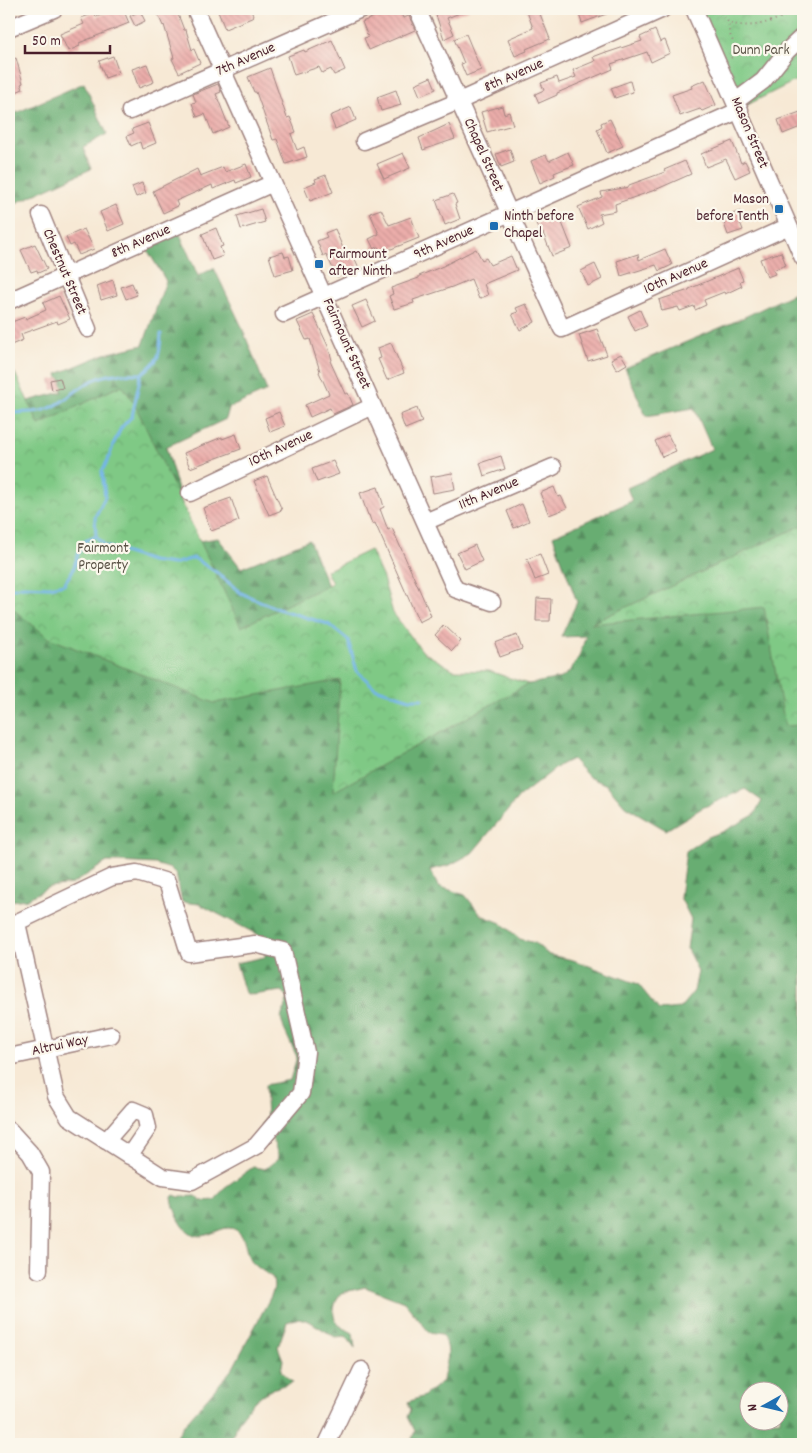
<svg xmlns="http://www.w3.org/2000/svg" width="812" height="1453" font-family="Dekko,sans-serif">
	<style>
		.forest { fill: url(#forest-firs); stroke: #58664e; fill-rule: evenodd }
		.park { fill: url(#park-crowns); stroke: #647458 }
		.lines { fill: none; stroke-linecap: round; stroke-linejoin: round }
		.stream { stroke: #73b5e8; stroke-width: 3 }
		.building { fill: url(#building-back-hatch) }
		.minor-casing { stroke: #a08480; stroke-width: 19 }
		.path { stroke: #a08480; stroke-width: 2; stroke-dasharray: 1 4; stroke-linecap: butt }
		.minor { stroke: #fff; stroke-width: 16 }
		.poi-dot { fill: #1f6fb2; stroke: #fbf7ec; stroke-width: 2 }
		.labels { text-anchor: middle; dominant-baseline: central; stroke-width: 4.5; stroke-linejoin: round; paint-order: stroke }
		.park-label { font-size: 15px; fill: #5a5246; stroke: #fbf7ec }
		.street-label { font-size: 15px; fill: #4a1f2b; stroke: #fbf7ec }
		.poi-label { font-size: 15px; fill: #4a1f2b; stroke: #fbf7ec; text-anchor: start }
	</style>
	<defs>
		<pattern id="forest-firs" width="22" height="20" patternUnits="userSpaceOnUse" patternTransform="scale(1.25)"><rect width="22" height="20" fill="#67ad72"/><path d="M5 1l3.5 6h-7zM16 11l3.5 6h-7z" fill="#578c5e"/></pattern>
		<pattern id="park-crowns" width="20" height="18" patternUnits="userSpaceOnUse" patternTransform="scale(1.25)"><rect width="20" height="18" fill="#7fc985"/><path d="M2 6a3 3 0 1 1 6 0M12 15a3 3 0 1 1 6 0" fill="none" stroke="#6fac73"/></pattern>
		<pattern id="building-back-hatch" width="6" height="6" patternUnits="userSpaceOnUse" patternTransform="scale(1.25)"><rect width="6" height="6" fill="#ebadaa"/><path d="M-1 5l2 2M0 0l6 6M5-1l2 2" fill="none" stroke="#cb9492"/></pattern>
	</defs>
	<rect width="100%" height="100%" fill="#fbf7ec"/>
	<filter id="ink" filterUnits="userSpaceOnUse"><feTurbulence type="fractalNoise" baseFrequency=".02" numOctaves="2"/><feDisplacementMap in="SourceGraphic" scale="10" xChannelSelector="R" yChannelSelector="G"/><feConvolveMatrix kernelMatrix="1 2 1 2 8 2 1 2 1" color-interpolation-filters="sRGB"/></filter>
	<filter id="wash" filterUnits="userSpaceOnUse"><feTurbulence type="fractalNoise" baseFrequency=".0096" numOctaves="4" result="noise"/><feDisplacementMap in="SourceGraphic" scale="20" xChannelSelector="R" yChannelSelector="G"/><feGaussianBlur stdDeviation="1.12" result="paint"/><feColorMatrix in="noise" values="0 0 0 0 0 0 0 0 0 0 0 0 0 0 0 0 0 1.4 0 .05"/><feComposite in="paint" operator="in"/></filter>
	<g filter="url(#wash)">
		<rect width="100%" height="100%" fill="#f7e9d5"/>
		<!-- forest -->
		<path class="forest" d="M84,83L107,134L83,147L91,169L9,206V116Z
			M176,225L198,276L214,268L241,325L267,391L229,408L226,419L166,447L193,542L218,538L241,568L309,540L328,586L403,643L419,663L507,684H529L561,678L568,673L578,659L586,636L561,637L577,602L553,536L632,501L627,488L712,449L694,408L646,416L625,368L736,321L803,289V1444H410L415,1431L408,1417L411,1410L408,1402L424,1396L443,1381C445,1362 454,1352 441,1334L429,1332L404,1302L365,1287L341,1293C335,1300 330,1316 338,1324C342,1328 348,1330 353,1333L355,1348L346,1336L335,1337L309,1321L299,1318L287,1322L278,1347L283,1360L281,1371L293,1382C285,1385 275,1387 267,1392C252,1399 232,1427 231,1443L233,1444H171L184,1425L233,1368L271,1296L274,1287L273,1278C266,1273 256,1267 251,1261C244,1251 247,1237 236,1230C226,1224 216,1233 206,1235C185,1241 174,1213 172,1197L174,1195L179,1197L195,1196L201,1201L215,1200L224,1188L253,1167L265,1169L279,1158L271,1134L261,1125L267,1117L265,1085L290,1080L297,1057L284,1029L281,1018L288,997L282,991L251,995L245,993L236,963L265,957L266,942L260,936L199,904L182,902L176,874L171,869L155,864L119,862H107L72,884L49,887L27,899L9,901V380L24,402L62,392L57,374L105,354L143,345L166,281L142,241ZM572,759L589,777L607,785L625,806L666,830L702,808L745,789L762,801L754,815L722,832L707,837L686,851L680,897L691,919L687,949L698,971L694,991L680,1008L659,1010L638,984L573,960L549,955L535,943L520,939L501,923L481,915L465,895L438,886L430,870L450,865L472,853L519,797L560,765ZM750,1390H780V1420H750Z"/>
		<!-- park -->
		<path class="park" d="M698,9H803V77L741,108Z
			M15,373L39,425L122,385L134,403L241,627L332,583L326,571L370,550L383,578L393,613L423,652L454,670L489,671L528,684L333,792L340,680L214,703L49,638L9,606V376Z
			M803,525V725L785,726L764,607L590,624Z"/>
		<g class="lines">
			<!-- stream -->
			<path class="stream" d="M161,334C160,357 159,361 141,374L132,416L121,428L114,443L108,460L102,471L105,497L95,517L96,536L105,546L151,561L173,564L194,558L216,572L241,593L278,609L328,624L348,640L357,671L375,688L410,699H422
				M9,414C23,410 34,415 50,408C61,404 70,395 79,389C100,373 115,373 141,374
				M9,589L23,586L49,587L64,584L73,570L78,554L85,541L96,536
				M9,688V694"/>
		</g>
		<g id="blocks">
			<!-- building -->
			<path class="building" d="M118,9H123L129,23L79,43L80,46L68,51L60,34L84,24L81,18L95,13L96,17Z
				M165,9H176L184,30H186L192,50L194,49L200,63L179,73L172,59L174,58L164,25L163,26L157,12Z
				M217,9H250L254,17L225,29Z
				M393,9H399L403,18L409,16L415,30L369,50L364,38L368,37L362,22Z
				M434,9H470L447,18L454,34L444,39Z
				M526,9H538L550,39L526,49L527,51L515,56L508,39L533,28Z
				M577,9H617V10L582,23Z
				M140,11L145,21L135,26L130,16Z
				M655,30L660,42L665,40L670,53L651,62L647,52L611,64L613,69L557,93V95L539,103L535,94L544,90L541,83L557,77L559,83L576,77L573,70L595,61L593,57L606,52V53L642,41L640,37Z
				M466,34L481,70L466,76L461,64L464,63L454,39Z
				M332,40L345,70L334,75L331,69L322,73L319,67L294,75L288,56L304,50L305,52Z
				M113,56L119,73L105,78L99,61Z
				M16,58L23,83L21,84L23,89L9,95V61Z
				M147,64L154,82L139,88L132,69Z
				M270,68L287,118L290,117L296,132L291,134L297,150L304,147L307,157L286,164L277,139L273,140L256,92H254L248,77Z
				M431,77L436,89L420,96L415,84Z
				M705,80L716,105L702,111L700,109L680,116L672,95L692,88L691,86Z
				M630,81L633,92L615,98L611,88Z
				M218,84L221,92L216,94L229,127L213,134L205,114L197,117L192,103L196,102L193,94Z
				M396,90L401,105L381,111L377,97Z
				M502,106L504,114L509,112L513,125L487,132L481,112Z
				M351,107L356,120L335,129L330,116Z
				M803,111V126L783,134L778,120Z
				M610,119L623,146L607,153L597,129L602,126L601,123Z
				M148,123L156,143L142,149L140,142L131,146L127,136L134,133L132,129Z
				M449,124L455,139L423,150L419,138Z
				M732,141L741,163L745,161L750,171L735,178L726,159L706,167L701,154Z
				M510,149L514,162L501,167L496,154Z
				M568,152L574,165L554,173L555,176L540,183L531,161L546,155L549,161Z
				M403,153L410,168L384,179L377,164Z
				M685,161L691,174L655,190L615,204L616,211L599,214L602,222L588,229L578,207L602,197L601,192L629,187V185L665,172L664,170Z
				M246,164L251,177L236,183L235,180L213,189L212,185L176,201L178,206L163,213L153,191L197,169L200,176L223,167L225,172Z
				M326,175L333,192L310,201L304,187L316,182L315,179Z
				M142,183L146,193L136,197L132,187Z
				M453,194L457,203L455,204L460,219L445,225L436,200Z
				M116,205L124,224L108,231L100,212Z
				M261,209L265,222L241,229L237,216Z
				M381,209L389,225L411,217L419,238L381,253L378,247L374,249L369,239L379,234L370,213Z
				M740,211L743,220L740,222L743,230L728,235L722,218Z
				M559,215L572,248L552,256L543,233L540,234L536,223Z
				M216,228L223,246L220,247L223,256L212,260L202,234Z
				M84,229L94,249L79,255L74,244L70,246L66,237Z
				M335,229L345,253L351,250L359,268L337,277L326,254L323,256L317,241L327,237L325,233Z
				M35,244L47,269L38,273L37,270L31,272L21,250Z
				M476,249L482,260L486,258L490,265L511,256L517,270L484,284L488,295L479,299L471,279L452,287L413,300L414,303L394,309L389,296L393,294L391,288L419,278V276L443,266Z
				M665,249L672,265L659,271L656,265L621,276L617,261L638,254L639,260Z
				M283,252L285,257L289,256L293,270L275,275L269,256Z
				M781,252L786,265L773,270L775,274L767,277L760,259Z
				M595,264L602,279L588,286L581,271Z
				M738,268L743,280L740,281L742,286L725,294L724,292L704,300L706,305L695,310L694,306L680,311L678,307L662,311L659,300L689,290V289Z
				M113,280L117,295L101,300L97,286Z
				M132,283L137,295L126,299L121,287Z
				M59,296L70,319L58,324L57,321L21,334L23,340L11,345L9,341V323L25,317L26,319L46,310L43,303Z
				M366,300L375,321L362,327L352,306Z
				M526,304L535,322L520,330L512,314L518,312L516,308Z
				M640,310L647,326L635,331L628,316Z
				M313,314L328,346L332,360L330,361L345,394L348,393L353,405L333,414L330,408L310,417L305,405L329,394L319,372L320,371L310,339L306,340L297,321Z
				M597,329L607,355L588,361L579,335Z
				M391,343L404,373L387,380L378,359L381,358L378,348Z
				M621,354L627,364L617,370L611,359Z
				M60,378L63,388L52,390L50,380Z
				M417,408L422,422L405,429L400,415Z
				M279,412L285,426L270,432L265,418Z
				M236,434L241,449L190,468L184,453L222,437V439Z
				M668,435L676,451L662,457L655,441Z
				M501,456L505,469L484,476L480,463Z
				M333,461L339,474L317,482L312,469Z
				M452,473L455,489L433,493L430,477Z
				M267,476L282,510L269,515L254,481Z
				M378,487L384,507L380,509L388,530L392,528L431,616L419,622L375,523L372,524L369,515H368L360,493Z
				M554,487L558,497L561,496L567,508L549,515L540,493Z
				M231,498L239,521L211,531L203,508Z
				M522,504L529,521L514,528L507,511Z
				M475,545L482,561L465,569L457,553Z
				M540,554L548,575L535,580L527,559Z
				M537,598L551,599L550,621H536Z
				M444,625L461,641L452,651L435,635Z
				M517,635L522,649L500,657L495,643Z"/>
		</g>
	</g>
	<g filter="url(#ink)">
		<use href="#blocks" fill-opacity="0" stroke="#a08480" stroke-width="1"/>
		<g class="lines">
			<defs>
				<path id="minor" d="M195,9L455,589L492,602
					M417,9L562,329L789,226
					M694,9L803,258
					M9,28L54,9
					M736,101L763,81L787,51L803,36
					M130,111L361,9
					M364,141L459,101L663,9
					M41,215L88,329
					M9,301L273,183
					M284,314L740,110
					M190,493L373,406
					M425,522L553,467
					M9,926L112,877L137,873L167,882L189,953L255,944L283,951L306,1052L301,1093L256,1146L192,1181L163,1177L69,1117L56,1096L17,923
					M9,1057L111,1035
					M9,1130L30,1153L41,1172L39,1270
					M106,1141L133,1110L145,1115L148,1128L129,1156
					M327,1444L362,1370"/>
			</defs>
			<!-- minor casing -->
			<use href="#minor" class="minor-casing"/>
			<!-- path -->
			<path class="path" d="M718,9L729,23
				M731,58L736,53C736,41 727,37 729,23C758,31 777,18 803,9"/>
			<!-- minor -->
			<use href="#minor" class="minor"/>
		</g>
	</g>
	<!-- markers -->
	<g class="poi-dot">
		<rect x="774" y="204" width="10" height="10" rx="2.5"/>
		<rect x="489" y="221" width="10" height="10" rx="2.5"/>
		<rect x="314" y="259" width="10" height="10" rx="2.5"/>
	</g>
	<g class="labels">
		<!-- park labels -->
		<g class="park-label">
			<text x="761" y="51">Dunn Park</text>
			<text x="103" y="549">Fairmont<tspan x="103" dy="17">Property</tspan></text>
		</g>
		<!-- street labels -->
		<g class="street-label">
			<text transform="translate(246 60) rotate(-24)">7th Avenue</text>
			<text transform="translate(514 76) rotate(-24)">8th Avenue</text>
			<text transform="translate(749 133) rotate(67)">Mason Street</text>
			<text transform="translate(483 155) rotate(66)">Chapel Street</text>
			<text transform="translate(141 242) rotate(-24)">8th Avenue</text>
			<text transform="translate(444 243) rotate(-24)">9th Avenue</text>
			<text transform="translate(64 272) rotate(67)">Chestnut Street</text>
			<text transform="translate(676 277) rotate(-24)">10th Avenue</text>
			<text transform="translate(346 344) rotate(66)">Fairmount Street</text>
			<text transform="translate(281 449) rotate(-25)">10th Avenue</text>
			<text transform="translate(489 494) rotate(-23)">11th Avenue</text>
			<text transform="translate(60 1046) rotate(-12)">Altrui Way</text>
		</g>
		<!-- poi labels -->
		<g class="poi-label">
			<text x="769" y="200" text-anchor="end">Mason<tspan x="769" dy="17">before Tenth</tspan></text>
			<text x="504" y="217">Ninth before<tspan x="504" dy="17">Chapel</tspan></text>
			<text x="329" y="255">Fairmount<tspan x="329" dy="17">after Ninth</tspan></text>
		</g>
	</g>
	<!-- margin -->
	<rect width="812" height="1453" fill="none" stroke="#fbf7ec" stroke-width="30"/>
	<!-- north arrow -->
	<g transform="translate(764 1406) rotate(262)"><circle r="24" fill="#fbf7ec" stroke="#b4a19f"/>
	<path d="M0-4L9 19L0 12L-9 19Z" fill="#1f6fb2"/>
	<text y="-8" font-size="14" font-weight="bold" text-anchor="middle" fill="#4a1f2b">N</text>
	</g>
	<!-- scale -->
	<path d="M25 45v8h85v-8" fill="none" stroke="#4a1f2b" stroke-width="2.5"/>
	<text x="32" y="45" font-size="15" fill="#4a1f2b" stroke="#fbf7ec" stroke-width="4" paint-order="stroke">50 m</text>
</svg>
